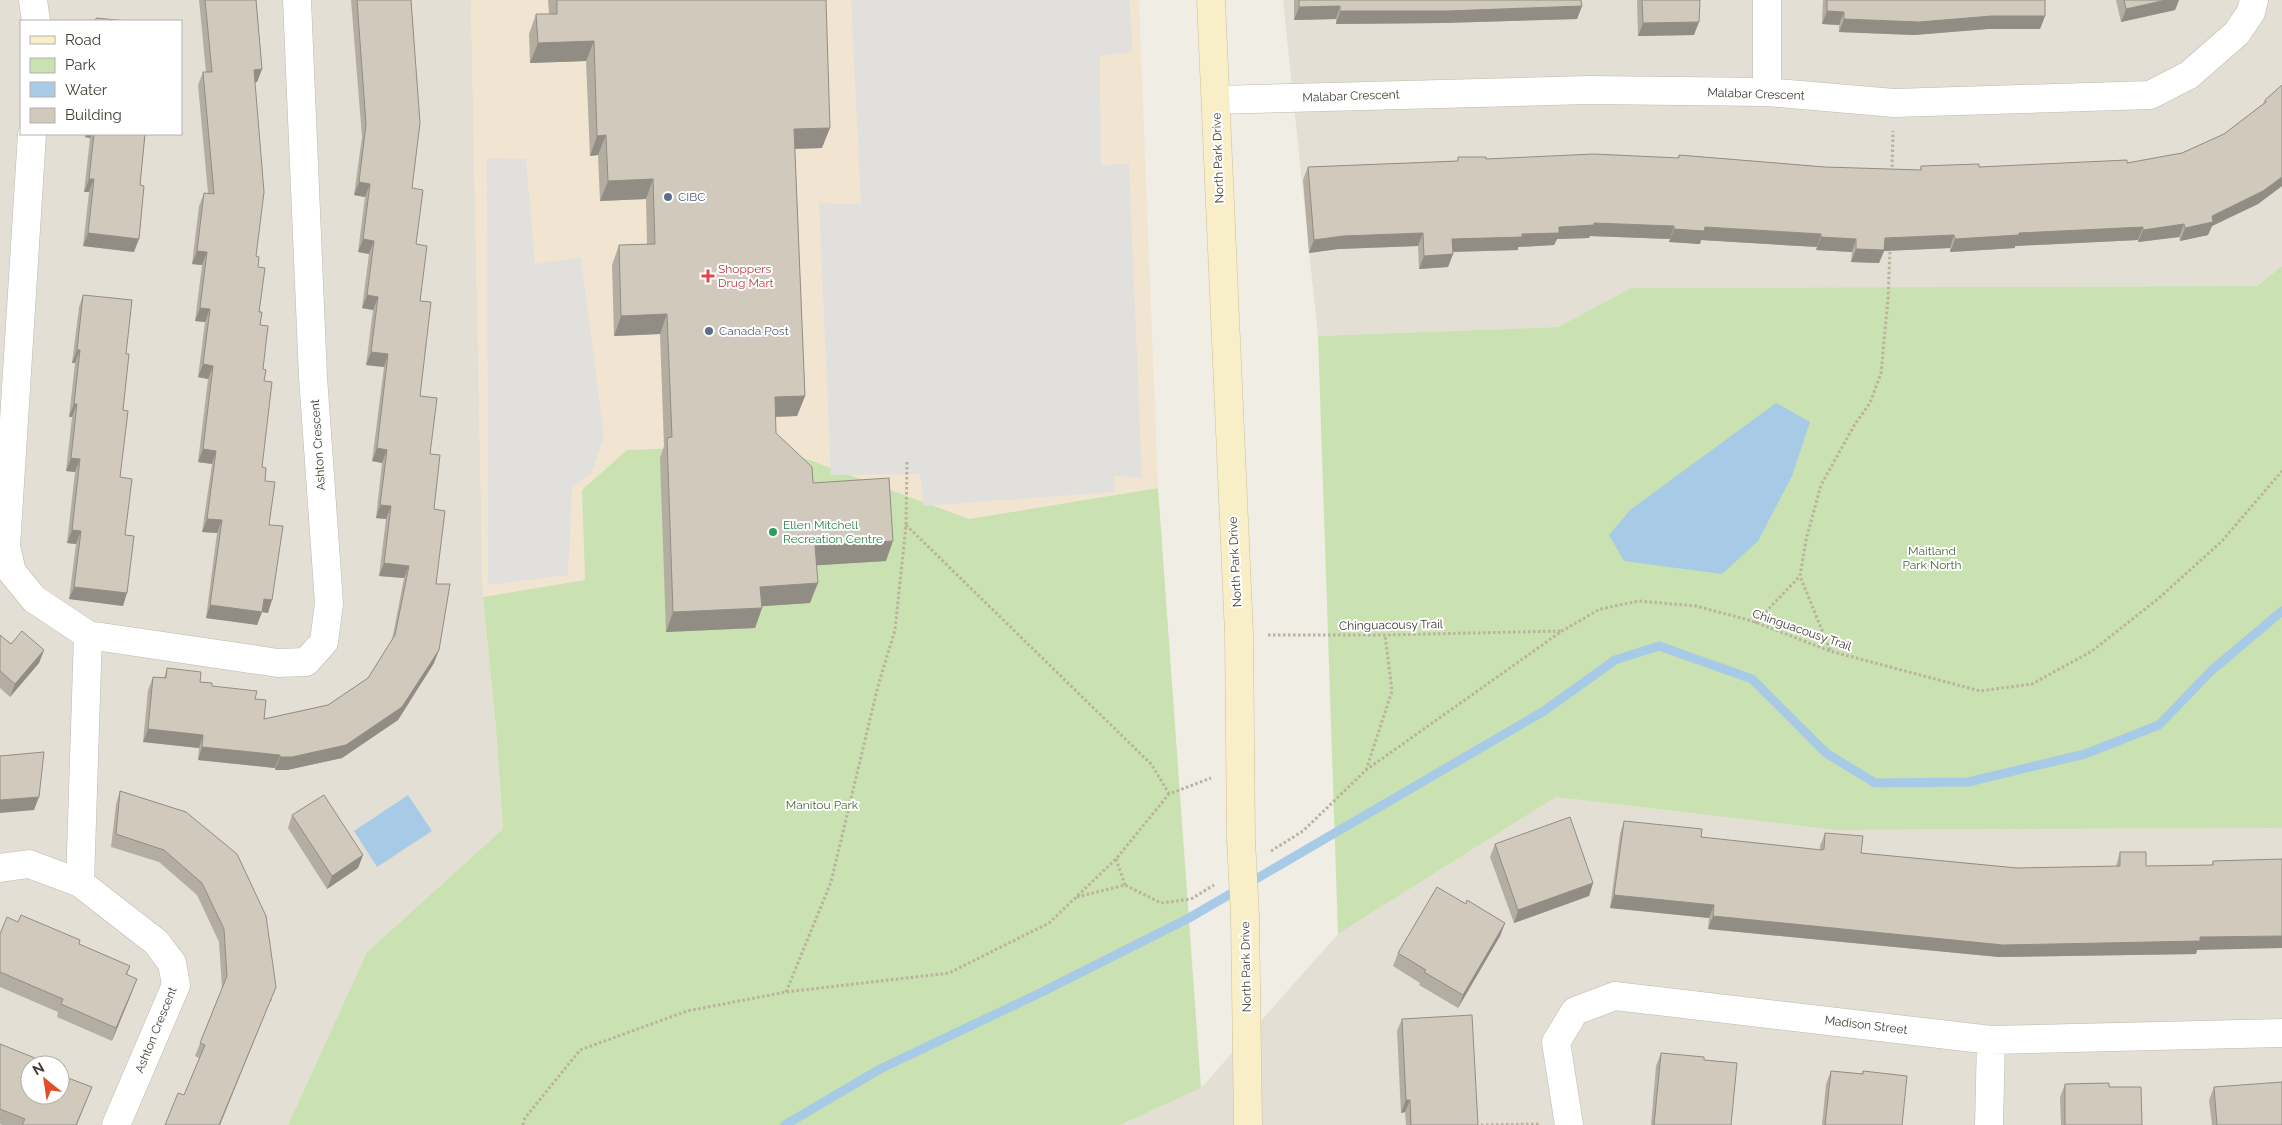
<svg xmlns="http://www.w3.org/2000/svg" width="2282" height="1125" font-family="Raleway,sans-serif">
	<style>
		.residential { fill: #e4dfd4; fill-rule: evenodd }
		.commercial { fill: #f1e5d2 }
		.green { fill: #cae1b2 }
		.parking { fill: #e2e0dd }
		.water { fill: #a7cae7 }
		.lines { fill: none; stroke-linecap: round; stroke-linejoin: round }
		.stream { stroke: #a7cae7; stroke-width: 9 }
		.minor-casing { stroke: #beb8ac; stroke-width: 29 }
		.secondary-casing { stroke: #cbc199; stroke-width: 29 }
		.path { stroke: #bbb19c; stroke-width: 3; stroke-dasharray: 2.5 2.5; stroke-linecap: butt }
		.minor { stroke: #fff; stroke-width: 28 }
		.secondary { stroke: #f8eec7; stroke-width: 28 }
		.secondary-bridge-casing { stroke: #cbc199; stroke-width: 29; stroke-linecap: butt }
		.secondary-bridge { stroke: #f8eec7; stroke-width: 28 }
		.wall { fill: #b4ada2 }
		.shaded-wall { fill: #928d84 }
		.building { fill: #d1c9bc; stroke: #928d84 }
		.service-dot { fill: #5c6f8a; stroke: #fff; stroke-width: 2 }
		.health-dot { fill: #e0444e; stroke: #fff; stroke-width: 2 }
		.leisure-dot { fill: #2e9e5b; stroke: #fff; stroke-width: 2 }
		.labels { text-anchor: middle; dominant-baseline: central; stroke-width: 4; stroke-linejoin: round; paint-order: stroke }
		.street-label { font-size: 12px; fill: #423e35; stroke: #fff }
		.service-label { font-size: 12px; fill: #4e5e75; stroke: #fff; text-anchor: start }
		.health-label { font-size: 12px; fill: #be3a42; stroke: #fff; text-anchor: start }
		.leisure-label { font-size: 12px; fill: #27864d; stroke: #fff; text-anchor: start }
		.park-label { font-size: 12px; fill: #446d30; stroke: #fff }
	</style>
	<rect width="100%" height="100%" fill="#f0ede5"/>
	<!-- residential -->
	<path class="residential" d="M0,0H471L483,597L496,728L503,829L367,952L288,1125H0ZM21,21H181V134H21ZM30,1065H60V1095H30Z
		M1283,0H2282V266L2257,286L1631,288L1558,327L1318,336Z
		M1556,797L1834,830L2282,828V1125H1120L1201,1088L1338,934Z"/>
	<!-- commercial -->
	<path class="commercial" d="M471,0H1139L1158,488L969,519L769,445L582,490L585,580L483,597Z"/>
	<!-- green -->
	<path class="green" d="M2282,266V828L1834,830L1556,797L1338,934L1318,336L1558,327L1631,288L2257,286Z
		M769,445L969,519L1158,488L1201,1088L1120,1125H288L367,952L503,829L496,728L483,597L585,580L582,490L627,450Z"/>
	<!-- parking -->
	<path class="parking" d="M851,0H1129L1133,52L1100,56L1101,166L1129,163L1142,478L1114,476L1115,492L924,506L920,474L831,475L819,203L861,204Z
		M487,158L526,159L535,264L581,257L604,436L592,472L572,488L568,575L488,585Z"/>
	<!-- water -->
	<path class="water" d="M1776,403L1810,422L1792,476L1758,541L1722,574L1624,561L1609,535L1630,510Z
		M408,795L432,831L377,867L354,831Z"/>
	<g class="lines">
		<!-- stream -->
		<path class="stream" d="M785,1125L880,1069L1042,992L1189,918L1544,711L1615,660L1659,646L1752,679L1826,753L1875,783L1968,782L2085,754L2159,725L2211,671L2282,611"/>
		<defs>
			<path id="minor" d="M33,0L36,21
				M1767,92V0
				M1216,100L1589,90L1767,92L1894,103L2150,95L2189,75L2237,33L2251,12L2254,0
				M32,134L6,547L12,572L34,599L88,635L278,663L306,662L324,642L329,603L313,377L297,0
				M0,868L29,864L80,883L156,942L172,963L176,985L116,1125
				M80,883L88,635
				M1569,1125L1556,1042L1575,1011L1615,996L1991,1040L2282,1033
				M1989,1125L1991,1040"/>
			<path id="secondary" d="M1211,0L1239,634L1241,840
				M1245,916L1248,1125"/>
		</defs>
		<!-- minor casing -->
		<use href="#minor" class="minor-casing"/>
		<!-- secondary casing -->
		<use href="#secondary" class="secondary-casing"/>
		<!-- path -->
		<path class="path" d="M1892,172L1893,131
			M906,525L1152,765L1169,794
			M1755,623L1800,576
			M1268,635H1385L1561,631
			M1830,650L1800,576L1806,540L1821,485L1855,424L1870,403L1881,373L1888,299L1890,249
			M1366,770L1392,691L1385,635
			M1271,851L1303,831L1366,770L1562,631L1600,609L1639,601L1696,606L1752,621L1830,651L1980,691L2032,684L2092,651L2159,598L2222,541L2282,471
			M1116,859L1125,885
			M1077,897L1125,885L1161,903L1191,899L1214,885
			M786,992L831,882L878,686L895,630L906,525L907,460
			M523,1125L525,1118L580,1050L687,1011L786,992L949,973L1049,923L1116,859L1169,794L1211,778
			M1481,1125L1539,1124"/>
		<!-- minor -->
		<use href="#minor" class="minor"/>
		<!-- secondary -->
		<use href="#secondary" class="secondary"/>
		<defs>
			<path id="secondary-bridge" d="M1241,840L1245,916"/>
		</defs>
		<!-- secondary-bridge casing -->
		<use href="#secondary-bridge" class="secondary-bridge-casing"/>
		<!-- secondary-bridge -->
		<use href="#secondary-bridge" class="secondary-bridge"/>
	</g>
	<!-- wall -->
	<path class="wall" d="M199,0H256L262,69L257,82H255L256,256L264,381L262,467L265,481L269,525L268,613L262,612L257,625L206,618L217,533L202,532L212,464L198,462L208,379L198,377L205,322L195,321L202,265L192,264L199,206L204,193H208L198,85L203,72H206Z
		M351,0H411L412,188L420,301V396L430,454L434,509L436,584L434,663L398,720L342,758L287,770H275V768L198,760L199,748L143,742L148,690L153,677L164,678L167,668L212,686L255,699L264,719L328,705L368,678L392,640L404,578L379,576L386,519L376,518L382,463L372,461L384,367L366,365L373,310L362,308L369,254L358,252L365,197L354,195L362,137Z
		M548,0H826L822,148L795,149L805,396L797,416L775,417L776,433L813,483L886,561L816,565L810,603L762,606V608L755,628L666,632L660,458L664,446L660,334L614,336L612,265L619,245L647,244L646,199L600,201L598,155L590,156L586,61L530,63L529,34L536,14H549Z
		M1294,0H1581L1582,6L1577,19L1443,23L1336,24V19L1294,20Z
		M1637,0H1700L1694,35L1638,36Z
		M1823,0H2045V16L2040,29H1988L1914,35L1839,32V25L1822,24Z
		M2116,0H2179L2175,10L2121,22Z
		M2282,85V186L2258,204L2212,226L2208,235L2180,241L2179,237L2138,242V240L2015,246V248L1950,252V248L1884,251L1879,263L1851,262L1852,252L1816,250L1817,247L1701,240L1700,244L1669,242L1670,239L1590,236L1589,238L1557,239L1554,245L1518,247V250L1452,252L1453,254L1448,267L1419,269L1418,246L1338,249L1309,253L1303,180L1308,167L1457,161L1458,157L1486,159L1678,158L1679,155L1825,167L1920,170L1921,166L1979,167L2127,163L2182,153L2224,134L2263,104L2265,100Z
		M85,134H145L140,185L134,252L83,246L89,192H84L90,138L85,137Z
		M83,295L126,354L120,477L125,535L123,606L69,599L76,544L67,543L75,472L66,471L72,417H69L75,363H72L79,307Z
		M0,635L11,644L44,650L39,663L10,697L0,688Z
		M120,791L186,812L272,1000L184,1095L199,1058L195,1056L222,988L219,942L197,895L159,862L111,847L116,804Z
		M292,815L363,855L358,868L327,889L288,828Z
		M1624,821L1701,837L1820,850V846L1825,833L1861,853L2017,868L2116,866L2120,852L2146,866L2212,865L2213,861L2282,859L2197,950L2196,954L1999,957L1708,929L1709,918L1610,908L1620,834Z
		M1495,844L1593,883L1589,896L1514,923L1490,857Z
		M1466,904L1505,923L1500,936L1458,1008L1419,985L1420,983L1393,966L1398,953Z
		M18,922L79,944L130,966L127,975L132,992L112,1041L57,1017L58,1012L0,987V934Z
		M1402,1019L1478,1125H1406L1405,1112L1401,1113L1397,1031Z
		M0,1044L30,1065L92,1087L77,1125H2L0,1124Z
		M1661,1053L1704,1060L1731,1125H1651L1656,1066Z
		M1831,1071L1862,1074L1863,1071L1902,1125H1822L1826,1084Z
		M2065,1084L2109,1087L2142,1125H2061L2060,1097Z
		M2214,1087L2282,1125H2212L2209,1100Z"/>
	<!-- shaded-wall -->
	<path class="shaded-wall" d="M2166,0H2179L2175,10L2121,22L2126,9Z
		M1340,6L1336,19L1294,20L1299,7Z
		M1582,6L1577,19L1443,23L1336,24L1340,11Z
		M1827,11L1844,12L1839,25L1822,24Z
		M1992,16H2045L2040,29H1988L1914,35L1839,32L1844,19Z
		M1699,22L1694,35L1638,36L1643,23Z
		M594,41L586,61L530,63L538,43Z
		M262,69L257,82L249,83L254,70Z
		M830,128L822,148L787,149L794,129Z
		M86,134H92L90,138L85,137Z
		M606,135L598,155L590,156L597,136Z
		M2282,177V186L2258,204L2212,226L2208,235L2180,241L2185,228L2212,216Z
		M89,179H94L89,192H84Z
		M653,179L646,199L600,201L608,181Z
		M359,182L370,184L365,197L354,195Z
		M1594,223L1674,226L1670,239L1590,236L1589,238L1557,239L1554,245L1518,247V250L1447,252L1452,239L1522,234L1559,227Z
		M2184,224L2179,237L2138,242L2143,230Z
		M1705,227L1821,234L1817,247L1701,240L1700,244L1669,242L1674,229Z
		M2143,227L2138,240L2015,246V248L1950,252L1955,239L2019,233Z
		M88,233L139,239L134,252L83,246Z
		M1423,233L1418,246L1338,249L1309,253L1314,240L1343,236Z
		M1954,235L1950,248L1884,251L1879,263L1851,262L1856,249L1885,238Z
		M1821,237L1856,239L1852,252L1816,250Z
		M363,239L374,241L369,254L358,252Z
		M197,251L207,252L202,265L192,264Z
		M1453,254L1448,267L1419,269L1424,256Z
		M367,295L378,297L373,310L362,308Z
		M200,308L210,309L205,322L195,321Z
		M667,314L660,334L614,336L621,316Z
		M77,350H80L75,363H72Z
		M371,352L388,354L384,367L366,365Z
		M203,364L213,366L208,379L198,377Z
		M805,396L797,416L767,417L775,397Z
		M74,404H77L72,417H69Z
		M377,448L387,450L382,463L372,461Z
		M203,449L216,451L212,464L198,462Z
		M71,458L80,459L75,472L66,471Z
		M380,505L391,506L386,519L376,518Z
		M207,519L222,520L217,533L202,532Z
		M72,530L81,531L76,544L67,543Z
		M893,541L886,561L807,566L815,546Z
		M384,563L409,566L404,578L379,576Z
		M818,583L810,603L753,607L760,587Z
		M74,587L127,593L123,606L69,599Z
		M264,599L272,600L268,613L262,612L257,625L206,618L210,605Z
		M762,608L755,628L666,632L673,612Z
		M44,650L39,663L10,697L15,684Z
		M439,650L434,663L398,720L342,758L287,770H275L280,757Z
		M148,729L203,735L199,748L143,742Z
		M202,747L280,755L275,768L198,760Z
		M39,797L34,810L0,813V800Z
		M363,855L358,868L327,889L332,876Z
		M1593,883L1589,896L1514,923L1518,910Z
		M1614,895L1714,905L1709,918L1610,908Z
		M1713,916L2200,937L2282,936V948L2197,950L2196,954L1999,957L1708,929Z
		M1505,923L1500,936L1458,1008L1463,995Z
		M137,979L132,992L112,1041L116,1028Z
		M276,987L220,1125H219Z
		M1406,1100H1410L1405,1112L1401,1113Z"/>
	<!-- building -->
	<path class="building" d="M205,0H256L262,69L254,70L264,192L256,256L259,257L258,267L265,268L259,312H262L260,325L268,326L263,369L266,370L264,381L272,382L262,467L266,468L265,481L275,482L269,525L283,526L272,600L264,599L262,612L210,605L222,520L207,519L216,451L203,449L213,366L203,364L210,309L200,308L207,252L197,251L204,193L214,194L203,72H212Z
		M357,0H411L420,123L412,188L423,190L416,244L427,246L420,301L431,302L420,396L437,398L430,454L440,455L434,509L445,511L436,584H450L439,650L402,707L346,745L292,757H280V755L202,747L203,735L148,729L153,677L166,678L167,668L201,672L200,682L212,683V686L257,691L255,699L266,700L264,719L328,705L368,678L395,635L409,566L384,563L391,506L380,505L387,450L377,448L388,354L371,352L378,297L367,295L374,241L363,239L370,184L359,182L366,124Z
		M557,0H826L830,128L794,129L805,396L775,397L776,433L812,467L813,483L889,478L893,541L815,546L818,583L760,587L762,608L673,612L667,438L672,437L667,314L621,316L619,245L655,244L653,179L608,181L606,135L597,136L594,41L538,43L536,14H557Z
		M1299,0H1581L1582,6L1447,11H1340V6L1299,7Z
		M1642,0H1700L1699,22L1643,23Z
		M1827,0H2045V16H1992L1919,22L1844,19V12L1827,11Z
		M2124,0H2166L2126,9Z
		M96,18L128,21H96Z
		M2282,85V177L2263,191L2212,216L2213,222L2185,228L2184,224L2143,230V227L2019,233V235L1955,239L1954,235L1885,238L1884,250L1856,249V239L1821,237V234L1705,227L1704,231L1674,229V226L1594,223V225L1559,227V233L1522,234V237L1452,239L1453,254L1424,256L1423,233L1343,236L1314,240L1308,167L1458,161V157H1486V159L1594,154L1679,158V155L1825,167L1921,170V166L1979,164V167L2127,160V163L2182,153L2224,134L2241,121L2266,102L2265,100Z
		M94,134H145L140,185L144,186L139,239L88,233L94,179H89Z
		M83,295L132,300L126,354H129L123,410L128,411L120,477L132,479L125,535L134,536L127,593L74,587L81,531L72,530L80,459L71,458L77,404H74L80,350H77Z
		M22,631L44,650L15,684L0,671V635L11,644Z
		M44,752L39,797L0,800V756Z
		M120,791L186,812L237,854L266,916L276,987L219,1125H165L178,1093L184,1095L205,1045L200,1043L227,976L224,929L202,883L164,850L116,834Z
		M324,795L363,855L332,876L292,815Z
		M1570,817L1593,883L1518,910L1495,844Z
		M1624,821L1702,829L1701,837L1822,850L1824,849L1825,833L1863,836L1861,853L2017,868L2120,866V852H2146V866L2213,865V861L2282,859V936L2200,937V941L2003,945L1713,916L1714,905L1614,895Z
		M1437,887L1466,904L1467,900L1505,923L1463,995L1424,972L1426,970L1398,953Z
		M21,915L80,940L79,944L130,966L126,974L137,979L116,1028L61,1004L63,999L0,972V934L7,917L18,922Z
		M1472,1015L1478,1125H1411L1410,1100H1406L1402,1019Z
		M0,1044L40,1060L38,1065H30V1095H60V1075L92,1087L76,1125H22L25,1119L0,1109Z
		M1661,1053L1704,1057V1060L1737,1063L1731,1125H1654Z
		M1831,1071L1863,1074V1071L1907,1076L1902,1125H1825Z
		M2282,1082V1125H2217L2214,1087Z
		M2109,1083V1087H2141L2142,1125H2065V1084Z"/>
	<!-- markers -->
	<g class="service-dot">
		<circle cx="668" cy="197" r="5"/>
		<circle cx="709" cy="331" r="5"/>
	</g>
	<path class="health-dot" d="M705.5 268.5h5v5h5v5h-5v5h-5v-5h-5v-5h5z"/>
	<circle class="leisure-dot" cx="773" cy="532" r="5"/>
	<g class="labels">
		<!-- street labels -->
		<g class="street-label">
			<text transform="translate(1756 94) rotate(2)">Malabar Crescent</text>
			<text transform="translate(1351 96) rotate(-2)">Malabar Crescent</text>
			<text transform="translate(1218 158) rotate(-92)">North Park Drive</text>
			<text transform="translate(318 445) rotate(-94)">Ashton Crescent</text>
			<text transform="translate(1235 562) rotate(-93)">North Park Drive</text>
			<text transform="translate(1391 625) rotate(-1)">Chinguacousy Trail</text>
			<text transform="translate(1802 630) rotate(19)">Chinguacousy Trail</text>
			<text transform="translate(1246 967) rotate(-91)">North Park Drive</text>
			<text transform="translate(1866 1025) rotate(7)">Madison Street</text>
			<text transform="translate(156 1030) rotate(-68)">Ashton Crescent</text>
		</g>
		<!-- service labels -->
		<g class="service-label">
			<text x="678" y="197">CIBC</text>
			<text x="719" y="331">Canada Post</text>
		</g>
		<!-- health labels -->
		<g class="health-label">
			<text x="718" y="269">Shoppers<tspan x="718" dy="14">Drug Mart</tspan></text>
		</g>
		<!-- leisure labels -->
		<g class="leisure-label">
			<text x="783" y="525">Ellen Mitchell<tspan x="783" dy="14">Recreation Centre</tspan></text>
		</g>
		<!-- park labels -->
		<g class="park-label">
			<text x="1932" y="551">Maitland<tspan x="1932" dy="14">Park North</tspan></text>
			<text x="822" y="805">Manitou Park</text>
		</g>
	</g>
	<!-- legend -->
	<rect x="20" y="20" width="162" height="115" fill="#ffffff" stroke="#b3b2ae"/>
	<rect x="30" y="36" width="25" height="8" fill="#f8eec7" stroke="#b3b2ae"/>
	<text x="65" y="45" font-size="15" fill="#423e35">Road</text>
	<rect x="30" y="58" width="25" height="15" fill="#cae1b2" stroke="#b3b2ae"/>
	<text x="65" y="70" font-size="15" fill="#423e35">Park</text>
	<rect x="30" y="82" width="25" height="15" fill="#a7cae7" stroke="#b3b2ae"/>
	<text x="65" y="95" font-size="15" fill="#423e35">Water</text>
	<rect x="30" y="108" width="25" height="15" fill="#d1c9bc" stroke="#b3b2ae"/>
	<text x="65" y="120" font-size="15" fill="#423e35">Building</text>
	<!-- north arrow -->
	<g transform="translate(45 1080) rotate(330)"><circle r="24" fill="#ffffff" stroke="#b3b2ae"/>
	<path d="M0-4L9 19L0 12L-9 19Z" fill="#e24e2a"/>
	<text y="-8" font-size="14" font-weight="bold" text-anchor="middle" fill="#423e35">N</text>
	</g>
</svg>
